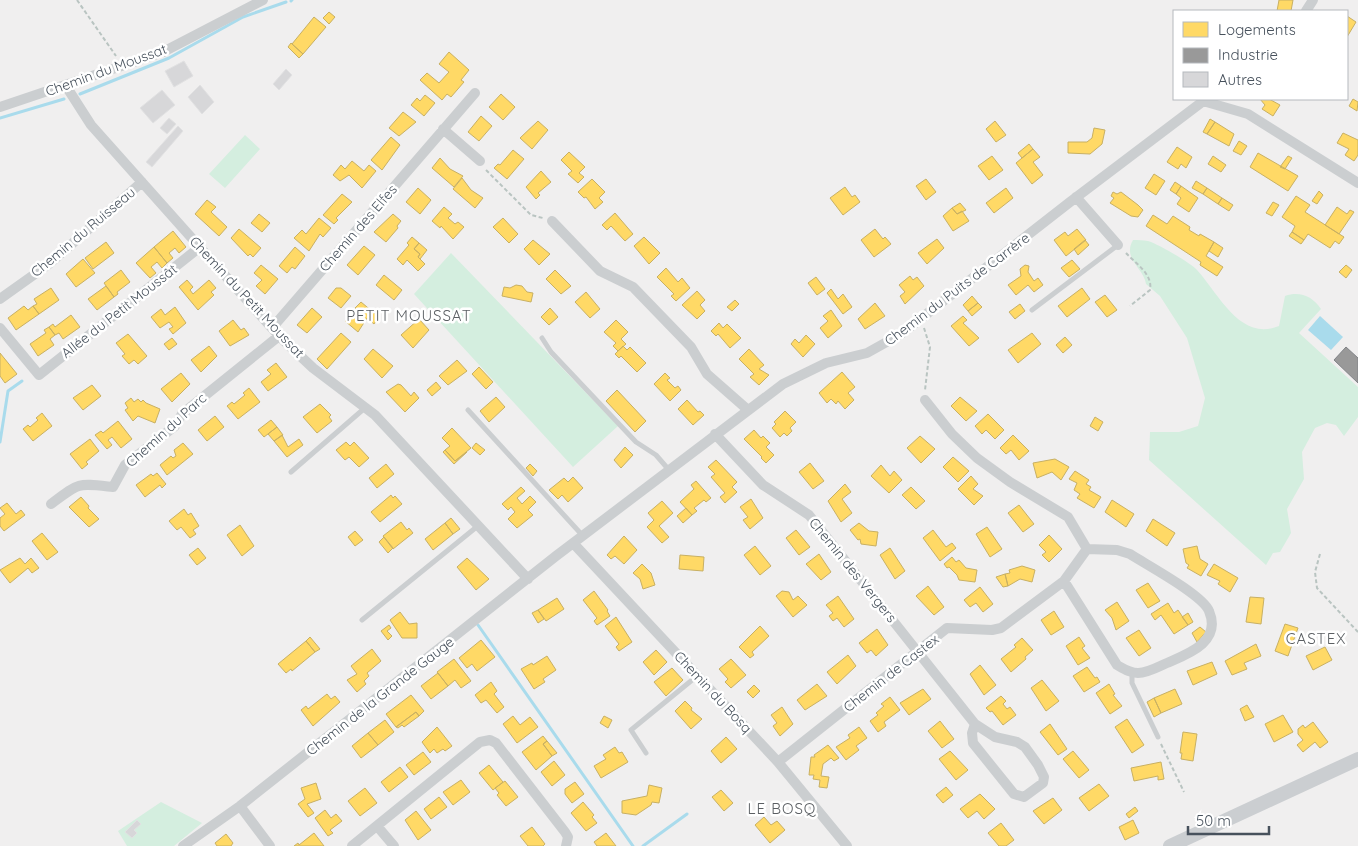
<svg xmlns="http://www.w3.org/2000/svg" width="1358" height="846" font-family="Quicksand,sans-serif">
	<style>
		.green { fill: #d4eedf }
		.water { fill: #a9dbec }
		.homes { fill: #ffd966; stroke: #c8b063 }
		.industry { fill: #999; stroke: #808387 }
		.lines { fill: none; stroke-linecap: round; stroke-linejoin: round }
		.stream { stroke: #a9dbec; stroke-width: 3 }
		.building { fill: #d7d7d9; stroke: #e1e1e2 }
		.path { stroke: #b9c4c1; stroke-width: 2; stroke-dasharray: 4 2.5; stroke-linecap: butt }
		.lane { stroke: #cbced0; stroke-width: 5 }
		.street { stroke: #cbced0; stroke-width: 10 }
		.secondary { stroke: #cbced1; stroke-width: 14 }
		.labels { text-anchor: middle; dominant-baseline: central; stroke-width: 5; stroke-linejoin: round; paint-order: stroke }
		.street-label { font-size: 14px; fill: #47515c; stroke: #fff }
		.neighbourhood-label { font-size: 15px; letter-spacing: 1px; fill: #5b5f63; stroke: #fff }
	</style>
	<rect width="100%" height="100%" fill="#f0efef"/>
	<!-- green -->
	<path class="green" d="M245,135L260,149L225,188L209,174Z
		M1133,240C1138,240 1143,240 1148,241C1158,244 1191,263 1197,270C1219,294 1240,342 1279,326L1285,296C1300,291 1312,296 1321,309L1299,333L1358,387V417L1344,436L1336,425L1327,423L1315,428L1302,452L1304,479L1287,509L1291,533L1280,552L1273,553L1266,565L1149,460L1150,432H1179L1198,426L1205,398L1187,338L1160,296L1146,284C1144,268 1122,259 1133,240Z
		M451,253L618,426L573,467L414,294Z
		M161,802L202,823L174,846H127L118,831Z"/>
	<!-- water -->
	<path class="water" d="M1320,316L1343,337L1331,350L1308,330Z"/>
	<!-- homes -->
	<path class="homes" d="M1279,0H1293L1291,11H1277Z
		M329,12L335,17L329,24L323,18Z
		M1347,16L1356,22L1347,37Z
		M314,17L326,27L303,54L292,44Z
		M291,43L303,54L299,58L288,47Z
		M449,52L469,70L461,80L464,82L451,97L447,94L442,100L420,80L427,73L439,83L449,72L439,64Z
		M501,94L515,107L503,120L489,107Z
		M425,95L435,103L424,116L411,105L417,98L420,101Z
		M1260,99H1269L1280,105L1273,116L1262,109L1265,105Z
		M1353,99L1358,102L1357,111L1349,106Z
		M403,112L416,122L399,136L389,128Z
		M481,116L492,126L479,141L468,132Z
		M1210,119L1215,122L1207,134L1203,132Z
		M538,121L548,130L532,149L520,138Z
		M995,121L1006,135L996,142L986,129Z
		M1215,122L1234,134L1229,146L1207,134Z
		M1094,128L1105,130L1102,144L1090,154L1068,153V142H1087L1092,138Z
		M1343,133L1358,140V155L1354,161L1345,155L1349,149L1337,143Z
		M391,137L400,145L382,170L371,160Z
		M1239,141L1247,146L1241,155L1233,151Z
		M1029,144L1033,149L1022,158L1018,153Z
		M1177,147L1192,157L1186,168L1181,164L1178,169L1167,162Z
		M1033,149L1040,157L1033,162L1043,175L1032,184L1016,163Z
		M513,150L524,159L507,179L494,168L498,164L500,165Z
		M569,152L585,167L579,173L584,177L578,183L568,174L572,171L561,160Z
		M1258,153L1298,176L1288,191L1250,167Z
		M992,156L1003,170L989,180L978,166Z
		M1213,156L1226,165L1221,172L1208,164Z
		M1288,156L1292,158L1285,169L1280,167Z
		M440,158L450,169L463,176L454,187L432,168Z
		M352,161L364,171L369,165L376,171L362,188L349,175L340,181L333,175L341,165L345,169Z
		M541,171L551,182L538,193L540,195L536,199L526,187Z
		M1154,174L1165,181L1156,195L1145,188Z
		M462,178L471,190L483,198L475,208L453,189Z
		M592,179L605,192L599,198L603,202L595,209L586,197L584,198L578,192Z
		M926,179L936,192L926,200L916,186Z
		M1196,181L1207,188L1203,194L1192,188Z
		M1175,182L1181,186L1176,194L1170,190Z
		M1181,186L1198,198L1189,212L1177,204L1181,198L1176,194Z
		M845,187L852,197L855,195L860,202L843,215L830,198Z
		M418,188L431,200L420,214L406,202Z
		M1006,188L1013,198L994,213L986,203Z
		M1207,188L1222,198L1218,204L1203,194Z
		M1319,191L1323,195L1317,204L1312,201Z
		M1113,192L1117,194L1121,192L1138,205L1143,210L1138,217L1131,216L1110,203L1114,198L1111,196Z
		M342,194L352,202L336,218L338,220L334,224L323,215Z
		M1296,196L1310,205L1305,212L1344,237L1339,244L1335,241L1330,248L1308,234L1304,240L1292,232L1295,226L1282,217Z
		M1222,198L1233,205L1229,211L1218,204Z
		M207,200L216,207L211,212L227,227L219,236L195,214Z
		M1273,202L1279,205L1272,216L1266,213Z
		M960,203L966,210L957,214L952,208Z
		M444,207L452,214L448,218L455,224L458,222L464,227L453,239L441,226L440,228L432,221Z
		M1337,207L1347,214L1350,210L1354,212L1339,234L1325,225Z
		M952,208L957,214L962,211L969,221L953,231L943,216Z
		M615,213L633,234L625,241L611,226L607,230L602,225Z
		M259,214L270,223L262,232L251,223Z
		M393,214L401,221L397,226L398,228L386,242L374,232Z
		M1153,215L1167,224L1173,216L1190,227L1189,230L1199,236L1200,234L1214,242L1206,256L1223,267L1217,276L1200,265L1201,262L1146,226Z
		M319,218L331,228L323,237L320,234L309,251L294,238L302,230L306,234Z
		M503,218L518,234L509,243L493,227Z
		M239,229L261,248L253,257L250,254L248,256L231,238Z
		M875,229L883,239L885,237L891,244L874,257L861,240Z
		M1077,229L1086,240L1066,256L1054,240L1065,232L1068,236Z
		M173,231L186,247L179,253L175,248L169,253L173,258L167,263L154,247Z
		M1292,232L1304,240L1301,244L1289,236Z
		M412,237L419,243L414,249L420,254L418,257L425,264L418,271L407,260L403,265L397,259L409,245L407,243Z
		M644,237L660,253L649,264L634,246Z
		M937,239L944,248L927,264L918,253Z
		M533,240L550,254L539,265L524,249Z
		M1085,240L1089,245L1078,255L1074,249Z
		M106,242L114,253L93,269L85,258Z
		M1214,242L1223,248L1218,257L1209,251Z
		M419,243L427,250L420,259L418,257L420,254L414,249Z
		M364,246L375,255L358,275L347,265Z
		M154,247L167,263L162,268L157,262L151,267L156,273L150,278L136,263Z
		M295,247L305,256L295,269L292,267L287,273L279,266Z
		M83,259L95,273L76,287L66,274Z
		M1072,260L1080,269L1069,277L1061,268Z
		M261,265L278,279L265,294L256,286L262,280L254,273Z
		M1025,265L1029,266L1028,272L1034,281L1038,278L1043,285L1034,292L1028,285L1016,295L1008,285L1021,276L1020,269Z
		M1346,265L1352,270L1346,278L1339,272Z
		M666,268L678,282L682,278L690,288L676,301L671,296L674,294L657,277Z
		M121,270L130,282L117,292L118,294L114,297L104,283Z
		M555,270L571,286L561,294L546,279Z
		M384,275L402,290L394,300L376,285Z
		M910,276L913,280L917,277L924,286L905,304L900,296L905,292L899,285Z
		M816,277L825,289L817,295L808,283Z
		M187,280L193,287L190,290L193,294L209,280L216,288L211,292L214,295L198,310L179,287Z
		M516,285L522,286L527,292L533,293L531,302L502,296L504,287L510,288Z
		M106,286L114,297L97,310L88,299Z
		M51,288L59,300L39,314L33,306L37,304L34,299Z
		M336,288H341L351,296L341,308L328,298Z
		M1082,288L1090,299L1067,317L1058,306Z
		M831,289L838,299L843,294L852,307L843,314L827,293Z
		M697,291L705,300L700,305L705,311L697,319L682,305Z
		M586,292L600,309L590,318L575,302Z
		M1105,295L1117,310L1107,317L1095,302Z
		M972,296L978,303L968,311L963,305Z
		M735,300L739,304L732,311L727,307Z
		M361,302L379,317L374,324L367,318L358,332L345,321L358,310L355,308Z
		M875,303L885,316L865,329L858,319Z
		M978,303L982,307L972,316L968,311Z
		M1020,304L1025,311L1015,319L1009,312Z
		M24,306L28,310L33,306L39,314L16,330L8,318Z
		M175,307L186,323L173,334L169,329L173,327L169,322L160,328L151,317L161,309L165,315Z
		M312,308L322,317L307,333L297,325Z
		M550,308L558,317L549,325L541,317Z
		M831,310L842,326L828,338L820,328L828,321L823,316Z
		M71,315L80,327L63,339L59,333L55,335L49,327L53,324L55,327Z
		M963,316L967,320L963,323L979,338L969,346L951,326Z
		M419,319L429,330L413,348L401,335Z
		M233,320L241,330L244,328L249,335L230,346L219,331Z
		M616,320L628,332L621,339L626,344L618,351L613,346L616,343L604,332Z
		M719,323L723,328L727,324L741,338L730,348L718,334L716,336L711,331Z
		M49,327L55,335L50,339L54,345L38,356L30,344L46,333L44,330Z
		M341,333L351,342L327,369L317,359Z
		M1032,333L1041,344L1018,363L1008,350Z
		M128,334L147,356L138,364L134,360L129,364L122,356L125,354L116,343Z
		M806,335L815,344L803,357L791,344L795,339L799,343Z
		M1065,337L1072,345L1063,353L1056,345Z
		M172,338L177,344L169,350L164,344Z
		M209,346L217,356L201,372L191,360Z
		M623,346L627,350L630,347L646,363L637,372L621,356L619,358L615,354Z
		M373,349L393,366L382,378L364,359Z
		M749,349L764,365L759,369L769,375L759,385L750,377L754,374L739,359Z
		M0,353L17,374L5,383L0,376Z
		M457,360L467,371L448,385L439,376Z
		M276,363L287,377L268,391L261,382L271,374L267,370Z
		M479,367L493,382L486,389L472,374Z
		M842,372L855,387L848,393L854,400L845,409L838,401L836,404L831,399L827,403L819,393Z
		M181,373L190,384L172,402L161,389Z
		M665,373L670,378L667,380L675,388L678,386L681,390L670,401L654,384Z
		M436,382L441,388L432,396L427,390Z
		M398,384L401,385L411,396L414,392L419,398L405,412L386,392Z
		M92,385L101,396L83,410L73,398Z
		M249,388L260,402L238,419L227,406L232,402L234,404L245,395L243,393Z
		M617,390L646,421L635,432L606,401Z
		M496,397L505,407L489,422L480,411Z
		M960,397L977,411L966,421L951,406Z
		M131,398L134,402L138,399L141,402L143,400L146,403L160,409L155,423L138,416L133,421L125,410L128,408L125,403Z
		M687,400L698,412L700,411L704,415L693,425L678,409Z
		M320,404L331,415L329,417L332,421L317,433L303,417Z
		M785,411L796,422L790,428L792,431L787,436L784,433L780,437L772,428L776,424L774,422Z
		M42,413L52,426L33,441L23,429L28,425L30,427L38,420L36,418Z
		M988,414L1004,430L995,439L986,430L982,434L975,426Z
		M215,416L224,427L207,441L198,430Z
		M1095,417L1103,422L1098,431L1090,426Z
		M271,420L277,427L264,437L258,430Z
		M118,421L132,439L121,448L112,437L108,440L112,445L107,449L95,435L101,431L103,433Z
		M277,427L283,435L274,441L268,434Z
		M452,428L471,448L455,461L445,450L450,446L442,438Z
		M754,430L761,438L763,436L770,443L766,447L774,455L766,463L761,458L762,457L744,439Z
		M282,435L288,447L299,439L303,445L287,457L274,441Z
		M1013,435L1029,451L1019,460L1011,450L1006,454L1000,448Z
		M920,436L935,449L921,463L907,448Z
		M90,439L99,451L86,462L88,464L82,469L70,454Z
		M346,442L350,446L354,442L369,458L359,467L349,457L345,460L336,450Z
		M183,443L193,454L167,475L160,465L171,456L173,458L176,456L174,450Z
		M476,443L485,450L480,455L472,448Z
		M625,447L633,455L621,468L614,460Z
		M445,450L455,461L467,452L454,464L443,452Z
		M953,457L969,471L958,482L943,467Z
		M1055,459L1069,467L1061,480L1052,472L1037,478L1033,463Z
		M716,460L737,482L732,487L737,492L725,503L720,497L725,493L711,477L715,474L708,467Z
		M810,463L824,481L813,489L799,472Z
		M386,464L394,474L377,488L369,478Z
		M530,464L537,471L533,476L526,468Z
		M881,465L890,476L894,471L902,480L889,493L871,476Z
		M1075,471L1089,480L1086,484L1091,487L1089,490L1101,497L1094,508L1077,498L1080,494L1074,490L1077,483L1069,479Z
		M157,473L166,484L162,488L160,485L145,497L136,485L151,474L153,476Z
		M971,476L978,484L973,489L983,496L974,505L958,489Z
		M573,477L583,488L568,502L562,495L558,499L549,490L564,478L568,482Z
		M696,481L711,498L706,502L704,500L694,508L697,511L692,515L680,502L694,489L691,485Z
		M845,484L851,492L842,499L852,513L841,522L828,501Z
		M521,487L525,491L517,498L522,504L530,496L536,502L528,510L533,515L517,528L508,519L515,512L511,507L508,510L502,504Z
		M911,487L925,501L916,509L902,495Z
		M391,495L393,498L395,496L402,504L380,522L371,512Z
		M81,497L89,506L88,508L99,519L89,527L69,507Z
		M751,499L763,518L750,529L743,520L748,517L740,507Z
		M1112,500L1134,514L1126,527L1105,512Z
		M662,501L673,513L659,526L669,537L662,543L647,527L654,520L648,513Z
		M7,503L16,514L21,510L25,515L4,531L0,526V518L5,514L0,508Z
		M1019,505L1034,524L1023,532L1008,513Z
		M686,508L692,515L683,523L677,516Z
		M184,509L188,515L191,513L199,526L193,530L196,534L190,538L181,527L177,530L169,521Z
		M451,518L460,529L453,534L445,523Z
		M1153,519L1175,533L1167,546L1146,531Z
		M401,522L407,530L409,528L413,533L393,549L383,536Z
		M445,523L453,534L433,550L425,539Z
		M859,523L869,531L878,532L876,546L861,544L860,539L858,540L850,530Z
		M240,525L254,546L242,556L227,535Z
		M987,527L1002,549L990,557L976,534Z
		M796,530L810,547L799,555L786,538Z
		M933,530L946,547L952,543L956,548L940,561L923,538Z
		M355,531L363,540L355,546L348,537Z
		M42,533L58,552L47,560L32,541Z
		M1049,535L1062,549L1049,562L1042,555L1046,552L1039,545Z
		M624,536L637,550L624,564L615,556L611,559L607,555Z
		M384,537L393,548L388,553L379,542Z
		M755,546L771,566L760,575L744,555Z
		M1197,546L1200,559L1208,564L1201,576L1187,568L1189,565L1186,563L1183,549Z
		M198,548L206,558L197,565L189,555Z
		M890,548L905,571L895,579L880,555Z
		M819,554L831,572L821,580L806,564Z
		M680,555L704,557L703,571L679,569Z
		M952,557L956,562L959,560L966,568L977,570L975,582L959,580L957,575L949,567L947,568L944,564Z
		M20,558L25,564L31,558L39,568L32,573L28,568L10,583L0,570Z
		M467,558L489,579L476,590L457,567Z
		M642,564L651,573L655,585L643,589L640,579L633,573Z
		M1214,564L1238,578L1230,592L1218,584L1220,581L1207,575Z
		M1022,566L1035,570L1032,582L1020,579L1008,586L1005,574L1010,573L1009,570Z
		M1005,574L1008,586L1003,587L996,577Z
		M1148,583L1160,601L1148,608L1136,590Z
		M928,586L944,607L934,615L916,596Z
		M980,587L993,604L983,612L976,603L970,607L964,600Z
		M594,591L608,610L607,611L610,616L597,625L594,621L597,618L583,600Z
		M782,591L789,592L793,600L798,596L807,605L793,617L776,596Z
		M838,596L854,619L844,627L837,618L833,621L829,616L833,613L826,605Z
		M1250,597L1264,598L1261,624L1246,622Z
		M557,598L564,609L546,621L538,610Z
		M1117,602L1129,621L1116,630L1112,618L1105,610Z
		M1168,603L1174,613L1178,610L1188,625L1174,634L1161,615L1155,620L1151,614Z
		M538,610L544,619L538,623L532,613Z
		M1054,611L1064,627L1051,635L1041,620Z
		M400,612L409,624L417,623V638H402L390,620Z
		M1188,613L1193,622L1188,625L1182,617Z
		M616,617L632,642L619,651L616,647L619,644L605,626Z
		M1285,624L1298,628L1288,656L1275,651Z
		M389,625L391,628L387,631L392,636L388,640L381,631Z
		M760,626L769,636L752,652L754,655L750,658L739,647Z
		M1200,627L1206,632L1197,642L1192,633Z
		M877,629L888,645L876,656L871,650L867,653L859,643Z
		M1139,630L1151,648L1139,656L1126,638Z
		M310,637L320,649L315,652L306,641Z
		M1079,637L1085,646L1082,648L1090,658L1078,665L1066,646Z
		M1022,638L1033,650L1025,657L1026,659L1011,672L1001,659L1016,647L1014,645Z
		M481,640L495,657L477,671L472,664L467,668L459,658Z
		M306,641L315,652L292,671L291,669L286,673L278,664Z
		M1256,644L1261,656L1244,663L1247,669L1232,675L1225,661Z
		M1325,647L1332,660L1313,670L1306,656Z
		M372,649L381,661L367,673L369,676L364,681L366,684L357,692L347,680L357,674L351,666Z
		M656,650L667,662L654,675L643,662Z
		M848,655L856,666L837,684L827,672Z
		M547,656L556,670L543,679L545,682L534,689L521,669L532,663L533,665Z
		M454,659L471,681L461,688L455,680L448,686L437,672Z
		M731,659L746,675L731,688L725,682L728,679L719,669Z
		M1212,662L1217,674L1193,685L1187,671Z
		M980,665L996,685L984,695L970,674Z
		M1087,667L1095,678L1097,677L1100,682L1084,692L1073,676Z
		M672,668L683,680L666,696L654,682Z
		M438,673L448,686L431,699L421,686Z
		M1042,680L1059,701L1046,711L1031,688Z
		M491,682L497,691L494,694L504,707L497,713L486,700L481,703L475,695Z
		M817,684L827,696L805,710L797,700Z
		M1109,684L1115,694L1113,695L1122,706L1110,714L1096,693Z
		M754,685L760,691L753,698L747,692Z
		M923,689L931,699L909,715L900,703Z
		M1175,689L1182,704L1161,713L1154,698Z
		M327,694L331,699L335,696L340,702L313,726L301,710L306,706L308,709Z
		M411,695L424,711L419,716L416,712L396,727L386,714Z
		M1001,696L1006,701L1003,704L1007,709L1010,707L1016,715L1003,725L992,711L990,712L986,708Z
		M890,697L900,710L884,722L886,726L878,732L870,721L878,715L876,713L884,706L881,704Z
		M1154,698L1161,713L1154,717L1147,702Z
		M685,701L692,708L691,710L702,719L691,729L675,711Z
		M1247,705L1254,717L1245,721L1240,709Z
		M782,707L793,724L780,736L773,726L777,723L771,715Z
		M416,712L419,716L404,727L402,725L398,728L396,727Z
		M1283,715L1293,732L1274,742L1265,724Z
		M513,716L520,725L530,717L538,727L517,743L503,724Z
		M604,716L612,720L608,728L600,723Z
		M1127,719L1144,745L1132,753L1115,727Z
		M385,720L394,732L378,745L368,733Z
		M940,721L954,739L942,748L928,731Z
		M1313,722L1328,742L1320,748L1315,742L1303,752L1297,745L1303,740L1298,734V729L1303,725L1305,728Z
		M1050,724L1067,749L1058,755L1040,732Z
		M437,727L452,746L445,751L443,749L437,753L434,749L430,753L422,742Z
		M859,727L867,738L856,746L859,750L846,760L836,747L850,738L848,735Z
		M1183,732L1197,734L1193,761L1181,759L1182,753H1180Z
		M368,733L378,745L361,758L352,746Z
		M543,736L547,741L543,744L552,756L536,770L522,752Z
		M726,737L737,749L721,763L711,751Z
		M547,741L557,753L552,756L543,744Z
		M828,745L839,758L834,761L831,758L823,764L821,776L829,777L827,788L819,787L820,780L813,779L814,775H809L811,757H815L814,755Z
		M615,747L619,753L622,752L628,762L601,778L594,766L606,759L603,755Z
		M950,751L968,770L956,780L939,759Z
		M1073,751L1089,770L1079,778L1063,759Z
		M423,752L431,762L414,775L406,765Z
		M554,761L565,775L552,786L541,772Z
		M1161,762L1164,779L1158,780V776L1134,781L1131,768Z
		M489,765L503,782L493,790L479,773Z
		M400,767L408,777L389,792L381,782Z
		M461,780L470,792L453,805L443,792Z
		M505,781L518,797L506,806L497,795L499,793L495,788Z
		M575,782L584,794L572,803L565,794V789Z
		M316,783L321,799L307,804L314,813L308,817L298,804L305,799L301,788Z
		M1099,784L1109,796L1089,811L1079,798Z
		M649,785L662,788L659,803L652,802L651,805L636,815L622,813V801L647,796Z
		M946,787L953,795L943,803L936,795Z
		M365,788L377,803L360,816L348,801Z
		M721,790L733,803L724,811L712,797Z
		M980,794L995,809L984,819L977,811L968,818L960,809Z
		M439,797L447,807L431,819L424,809Z
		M1053,798L1062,810L1044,824L1033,811Z
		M583,802L594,815L592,817L597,823L586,831L571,813Z
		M1135,807L1138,811L1129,818L1126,814Z
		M325,810L331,818L336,814L342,821L330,830L333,833L328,836L315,818Z
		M416,811L431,830L418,840L405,820Z
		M764,817L771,825L777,821L785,830L770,843L755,825Z
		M1133,820L1139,833L1125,840L1119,827Z
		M1001,823L1014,840L1006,846H999L988,833Z
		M532,827L545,844L543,846H528L520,836Z
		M314,833L324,846H294L298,843L299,845Z
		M606,833L616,846H597L594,842Z
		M226,834L233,843L231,846H217L215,843Z"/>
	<!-- industry -->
	<path class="industry" d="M1346,347L1358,358V383L1334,360Z"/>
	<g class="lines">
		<!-- stream -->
		<path class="stream" d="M291,1L292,0
			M80,94L169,58L243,17L286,2
			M0,118L64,99
			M0,442L8,391L22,381
			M478,625L633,846
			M643,846L687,814"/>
	</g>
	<!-- building -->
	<path class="building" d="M184,61L193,76L174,87L165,71Z
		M286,69L292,75L279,90L273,84Z
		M200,85L214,102L202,114L188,97Z
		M162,90L175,105L153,123L140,108Z
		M169,118L176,124L167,134L160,128Z
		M178,126L183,131L152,167L146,162Z
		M137,820L141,824L134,830L137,833L132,838L125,832Z"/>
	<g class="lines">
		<!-- path -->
		<path class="path" d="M77,0L116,56
			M486,170L531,215L543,218
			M1126,253C1136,264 1153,274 1150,290L1130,306
			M924,328L930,347L925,390
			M1320,554L1315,572L1317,588L1358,632
			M1161,744L1184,792"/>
		<!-- lane -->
		<path class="lane" d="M1032,310L1118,245
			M542,338L551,352L636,442L656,455L669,470
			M468,410L583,536
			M291,472L366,407
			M362,620L479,525
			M1132,672V683L1158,737
			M646,753L631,730L697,676"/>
		<!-- street -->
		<path class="street" d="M1306,11L1313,0
			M66,86L91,125L279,336L313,368L375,415L528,579
			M1203,101L1248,114L1358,183
			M0,107L163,52L263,0
			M443,129L480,161
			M1076,197L1118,245
			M552,221L600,271L633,287L691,347L707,374L748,410
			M0,299L49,264L142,182
			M0,328L39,375L200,247
			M272,328L475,93
			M925,400L952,434L977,458L1010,482L1068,517L1087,549
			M715,434L763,485L809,515L975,724
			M51,504C80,482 77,483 113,487L125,465L175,426L182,414L279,336
			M573,543L778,762L847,846
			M975,724L995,737L1017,742L1025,747L1038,765L1044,777L1043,783L1024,797L1014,794L973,743L972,733Z
			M778,762L947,628L992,630L1001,628L1064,581L1087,549L1117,550L1130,554C1147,565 1203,595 1209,611C1222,642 1188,654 1167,663C1158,667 1148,673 1138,673C1130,673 1124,669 1117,665L1064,581
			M240,806L270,846
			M377,826L394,846
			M183,846L240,806L556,556L783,384L826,363L867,353L901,334L1070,202L1206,99
			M352,846L480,742L490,740L496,743L565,832L568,837L566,846"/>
		<!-- secondary -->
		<path class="secondary" d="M1170,846L1358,759"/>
	</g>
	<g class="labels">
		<!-- street labels -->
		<g class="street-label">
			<text transform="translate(106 70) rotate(-20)">Chemin du Moussat</text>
			<text transform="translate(358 228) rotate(-49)">Chemin des Elfes</text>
			<text transform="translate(83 232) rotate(-40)">Chemin du Ruisseau</text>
			<text transform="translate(957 289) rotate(-37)">Chemin du Puits de Carrère</text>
			<text transform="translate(247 297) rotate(47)">Chemin du Petit Moussat</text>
			<text transform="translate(119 311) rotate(-38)">Allée du Petit Moussât</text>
			<text transform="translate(166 430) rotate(-42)">Chemin du Parc</text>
			<text transform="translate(853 570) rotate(51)">Chemin des Vergers</text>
			<text transform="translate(891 673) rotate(-38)">Chemin de Castex</text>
			<text transform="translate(713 692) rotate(47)">Chemin du Bosq</text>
			<text transform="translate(380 696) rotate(-38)">Chemin de la Grande Gauge</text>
		</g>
		<!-- neighbourhood labels -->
		<g class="neighbourhood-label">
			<text x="409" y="315">PETIT MOUSSAT</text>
			<text x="1316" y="638">CASTEX</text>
			<text x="782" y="808">LE BOSQ</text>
		</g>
	</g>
	<!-- legend -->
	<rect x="1173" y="10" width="175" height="90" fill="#ffffff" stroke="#b5b9be"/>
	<rect x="1183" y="22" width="25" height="15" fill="#ffd966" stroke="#b5b9be"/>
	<text x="1218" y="35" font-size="15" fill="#47515c">Logements</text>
	<rect x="1183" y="48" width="25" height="15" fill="#999999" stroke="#b5b9be"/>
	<text x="1218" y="60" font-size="15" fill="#47515c">Industrie</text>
	<rect x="1183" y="72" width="25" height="15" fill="#d7d7d9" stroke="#b5b9be"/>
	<text x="1218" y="85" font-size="15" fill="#47515c">Autres</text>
	<!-- scale -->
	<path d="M1188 826v8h81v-8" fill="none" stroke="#47515c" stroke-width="2.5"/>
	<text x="1196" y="826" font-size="15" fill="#47515c" stroke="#ffffff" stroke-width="4" paint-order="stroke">50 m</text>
</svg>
